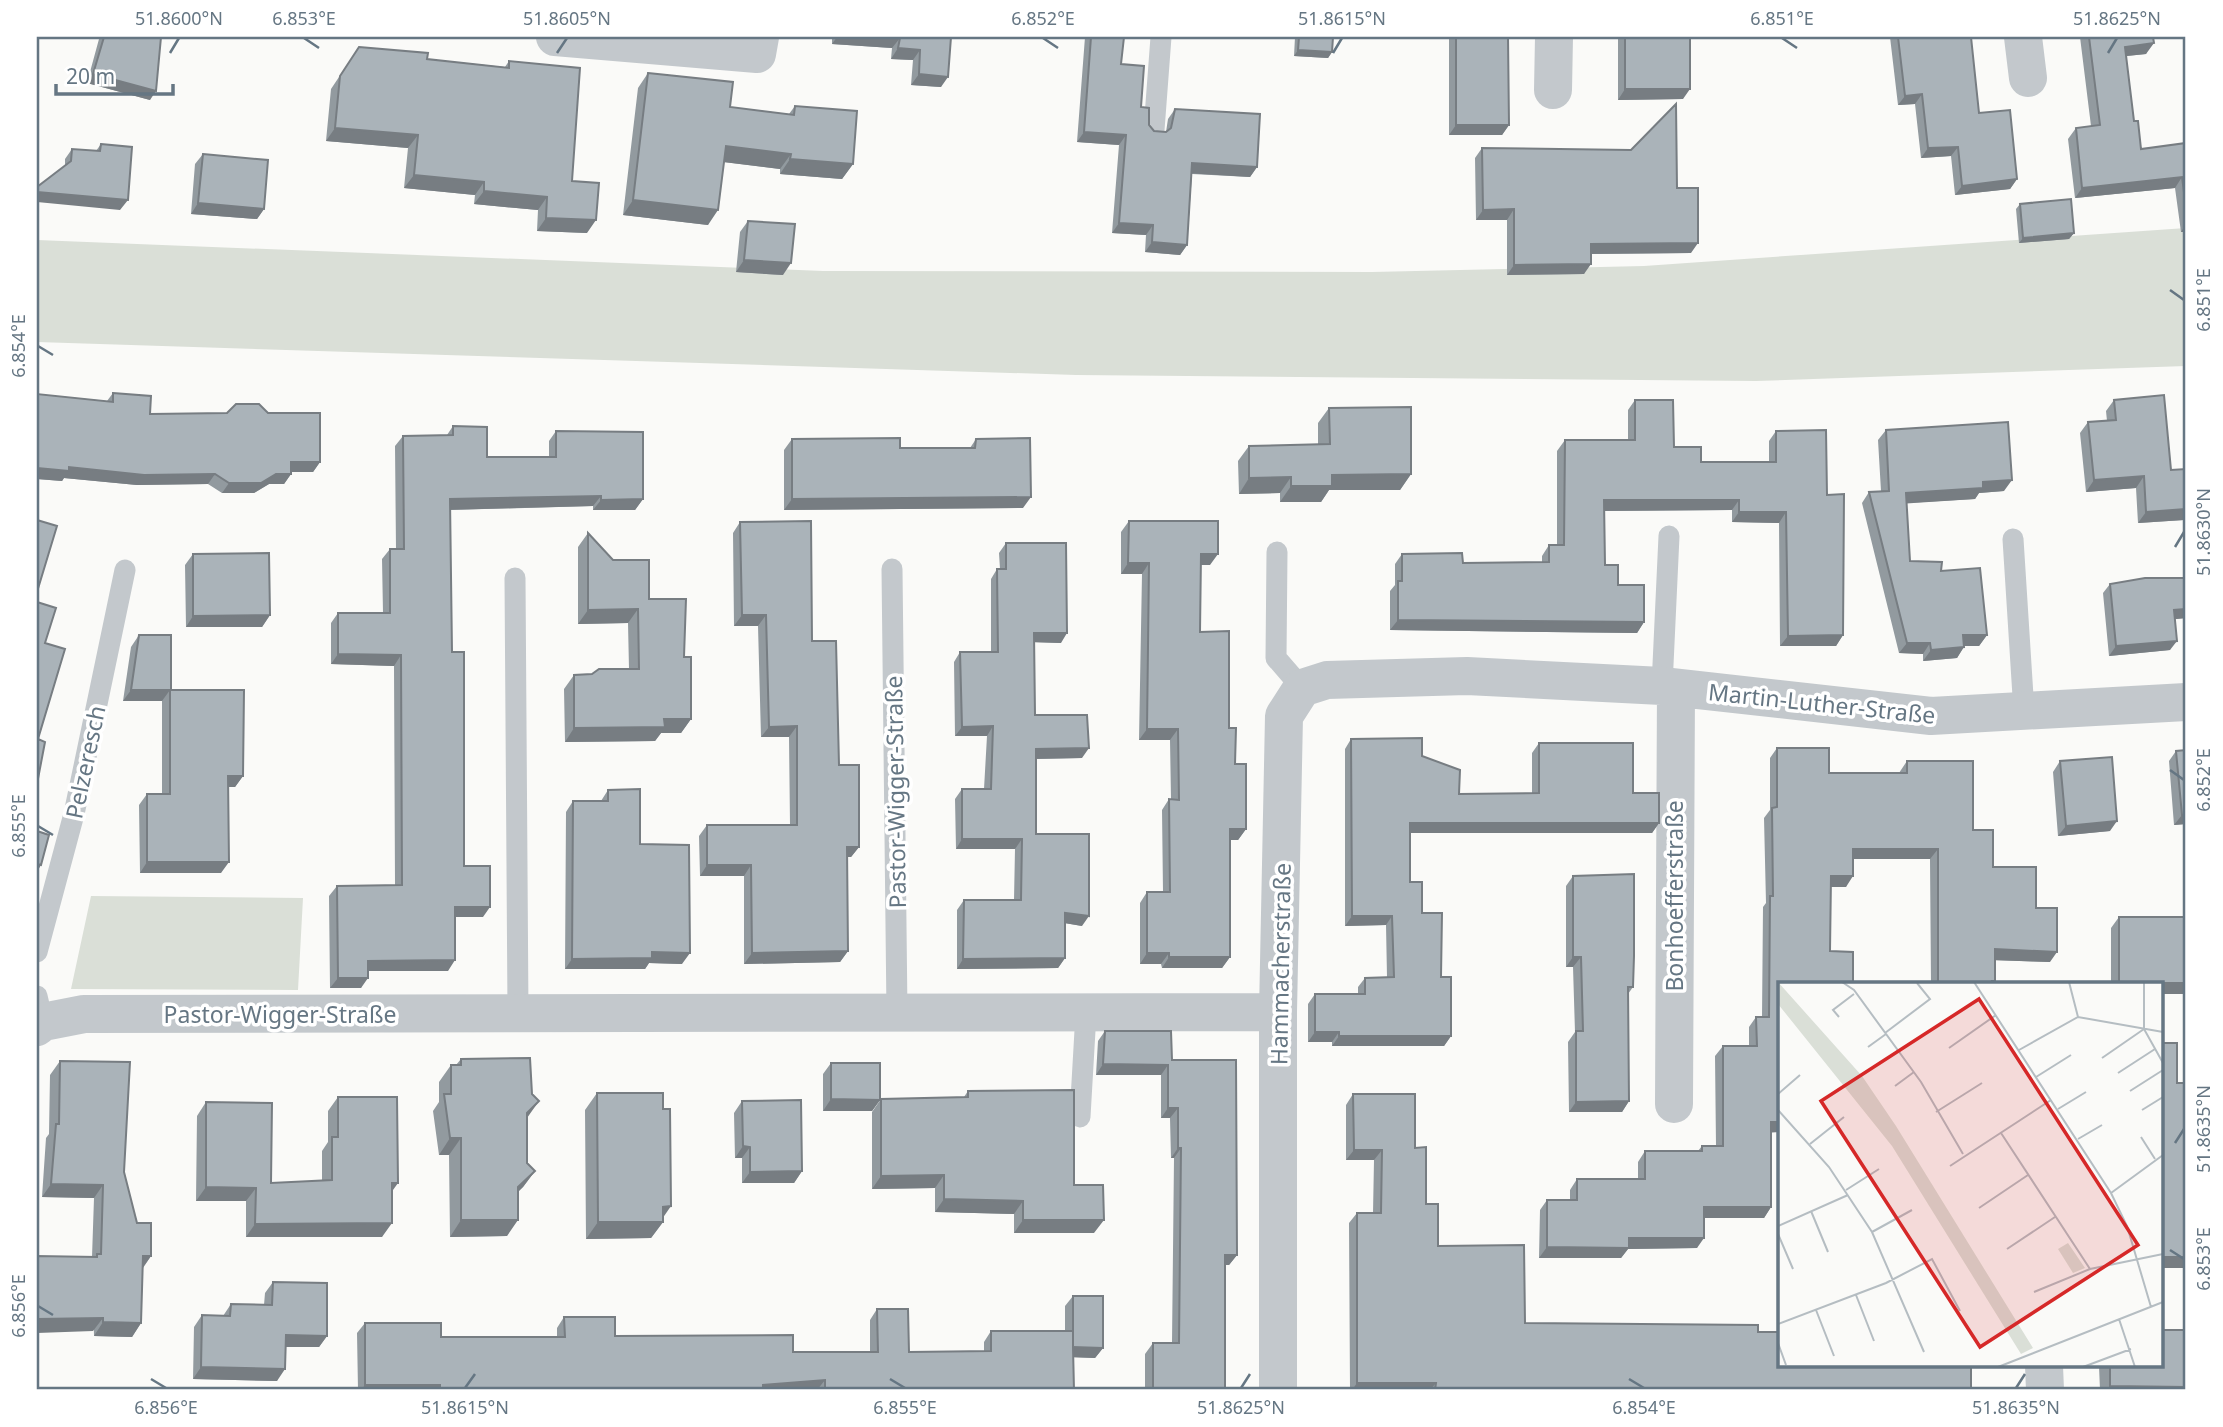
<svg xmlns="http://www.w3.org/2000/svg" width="2223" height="1427" font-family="'Noto Sans',sans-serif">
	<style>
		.grass { fill: #dadfd7 }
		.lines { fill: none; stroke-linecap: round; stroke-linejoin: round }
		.lane { stroke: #c3c8cc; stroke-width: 21 }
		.street { stroke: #c3c8cc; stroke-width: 38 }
		.wall { fill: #929a9f }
		.shaded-wall { fill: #777d82 }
		.building { fill: #aab3b9; stroke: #777d82; stroke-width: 2 }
		.ticks { fill: none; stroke: #657683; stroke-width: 2.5 }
		.labels { text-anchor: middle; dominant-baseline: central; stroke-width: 7; stroke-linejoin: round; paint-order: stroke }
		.street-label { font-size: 23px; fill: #657683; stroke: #fff }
		.inset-road { fill: none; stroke: #b5bdc2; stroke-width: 2 }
		.view { fill: #d62828; fill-opacity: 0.15; stroke: #d62828; stroke-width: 3.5 }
		.inset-edge { fill: none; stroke: #657683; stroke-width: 3.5 }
		.neatline { fill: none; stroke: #657683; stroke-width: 2.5 }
		.ticks-label { font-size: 18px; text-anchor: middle; fill: #657683 }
	</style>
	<rect width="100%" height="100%" fill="#fafaf8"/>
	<!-- grass -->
	<path class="grass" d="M2186,228V366L1756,381L1076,375L37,342V240L823,271L1372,272L1644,266Z
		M91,896L303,898L298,990L71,989Z"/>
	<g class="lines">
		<!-- lane -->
		<path class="lane" d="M1154,130L1161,37
			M2013,539L2024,712
			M1277,552L1276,658L1302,688
			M892,569L897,1014
			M515,578L518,1013
			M1662,686L1669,536
			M37,952L74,814L125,570
			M37,996L43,1022
			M1080,1117L1086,1013"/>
		<!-- street -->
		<path class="street" d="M555,37L757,54L760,37
			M2023,37L2028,78
			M1553,90L1554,37
			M37,1027L43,1022L84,1014L1278,1012
			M1674,1104L1676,688
			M2044,1366L2045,1390
			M1278,1390V1012L1284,716L1302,688L1327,680L1467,676L1662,686L1931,716L2186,702"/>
	</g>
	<!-- wall -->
	<path class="wall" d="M90,37H161L150,100L87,83L99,39Z
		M832,37H951L941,87L911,85L913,60L891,59L892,48L832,44Z
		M1085,37H1124L1121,64L1149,125L1154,131L1166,132L1168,119L1175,109L1257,167L1250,177L1192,174L1187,245L1180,255L1145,252L1146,235L1112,233L1119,145L1077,142Z
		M1295,37H1333L1332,52L1328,58L1294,56Z
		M1450,37H1508L1509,125L1502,135H1449V38Z
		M1619,37H1690L1683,99L1618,100V39Z
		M1890,37H1971L1979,113L2017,179L2010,189L1955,195L1951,156L1921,158L1915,104L1898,105Z
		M2080,37H2153L2146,54L2126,56L2134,121L2141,149L2186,143V232H2181L2175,188L2075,198L2068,139L2076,128L2091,126Z
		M359,47L427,59L505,67L509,61L572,181L587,233L537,231L538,210L474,204L475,195L404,188L408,148L326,141L331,89Z
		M648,73L730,107L789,114L795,106L853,164L842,179L780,174V169L724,162L708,225L623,215L638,88Z
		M101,144L120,210L65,166V159L72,149L96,151Z
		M1482,148L1631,150L1677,188L1691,253L1591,254L1584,274L1507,275V220H1476L1475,158Z
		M203,154L264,209L257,219L191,214L195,164Z
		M2020,204L2074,233L2069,239L2019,243L2016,209Z
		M748,221L783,275L736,272L740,232Z
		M113,393L150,414L320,462L313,472H291V474L284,484H269L254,493H222L208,484L137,485L64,478L62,481L37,479V394L107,401Z
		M1635,400L1674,447L1701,462H1769V441L1776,431L1827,495L1843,635L1836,646H1780L1779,523L1732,522V510L1604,511L1605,565L1644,622L1637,633L1390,630V591L1395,585V564L1402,554L1463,563L1542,562V556L1549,545H1557V451L1565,440H1628V410Z
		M2114,400L2171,470L2186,469V517L2184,520L2138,523L2136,488L2086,492L2080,433L2088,422L2107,421L2106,411Z
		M1329,408L1411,474L1400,490H1329L1321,502H1280V493L1239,494L1238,461L1249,446L1318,444V423Z
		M453,426L487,457H549V441L556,431L643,499L635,510H593V506L450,510L452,652L464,866L483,917H455L448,971H368L361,988H330L329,896L337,886L395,885L394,666L331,664V623L338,613H383L382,559L390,549H396L395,446L403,436L447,435Z
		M1886,430L2004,491L1979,493L1975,499L1906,503L1910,561L1941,571L1987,635L1979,646H1964L1957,658L1923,661V654L1899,653L1862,503L1869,492L1881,491L1878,440Z
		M792,439L900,448H970L976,439L1023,508L784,510V450Z
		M1129,521L1210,565H1201L1200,632L1229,728L1246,829L1238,840H1230V957L1222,968H1162L1161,964H1140V903L1147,892H1163L1162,810L1169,799H1171L1170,740H1139L1142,574H1121V532Z
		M740,522L812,641L839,765L859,847L851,857H847L848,951L840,962L744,964V876H700L699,836L707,825H790L789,737H761L758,626H734L733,533Z
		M588,533L649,599L684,657L691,719L681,733H661L655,741L565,742L564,689L574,675L592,674L629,669L628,623L578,624V547Z
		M1006,543L1061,643L1034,642L1035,715L1082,758L1036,759V834L1082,926L1065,923V958L1058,968L957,969V910L964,900H1014L1015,849H956L955,799L962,789H984L987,736H955L954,662L960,652H991V579L997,569H1000L999,553Z
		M193,554L270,615L262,627H186L185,565Z
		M2186,578V618L2175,619L2170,650L2109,656L2103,593L2110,584Z
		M139,635L171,690L243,776L235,787H229L221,873H140L139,805L147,794H162V701H123L131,647Z
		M1351,739L1422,756L1459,794L1532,793V753L1539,743L1633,793L1659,823L1652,833H1410V882L1422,913L1441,977L1451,1036L1444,1046H1332V1042H1308V1004L1315,994H1358V987L1365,978L1387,977L1386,925L1345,926V749Z
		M1777,748L1829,773H1899L1907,761L1973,830L1993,867L2036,908L2050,962L1995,960V981L1993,984H1931L1930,859H1853L1846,887H1830L1780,984L1771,1132V1207L1764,1218H1704L1697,1248L1628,1249L1621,1258H1539L1540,1210L1547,1200H1570V1190L1577,1179H1638V1162L1645,1151H1698L1702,1146H1716L1715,1056L1723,1046H1749V1027L1756,1017H1762L1763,907L1766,903L1764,818L1770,810V758Z
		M2186,750V824L2174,825L2169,761L2176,751Z
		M2060,761L2110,831L2058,836L2053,772Z
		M608,790L640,844L682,964L649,963L645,969H565L566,812L573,801H601Z
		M1573,876L1633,987L1628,994L1629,1101L1622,1112H1569L1568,1042L1575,1032L1573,967H1566V886Z
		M2119,917H2186V994H2162V984H2111V928Z
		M1105,1031L1172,1060L1237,1255L1229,1265H1225V1390H1145V1354L1153,1343H1172L1174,1158H1171L1170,1118H1161V1075H1096L1098,1041Z
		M461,1059L527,1118V1163L535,1171L523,1187L518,1192L507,1236L450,1237L449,1155H439L433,1111L439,1102V1082L451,1065H456Z
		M60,1061L124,1172L137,1223L151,1256L143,1268L141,1323L132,1337L94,1336L92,1257L94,1198L42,1197L46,1138L49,1134L50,1075Z
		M831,1063L880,1100L872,1111H823V1074Z
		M968,1091L1074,1185L1094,1233H1014V1214L935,1212V1188L872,1189V1112L881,1099L964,1097Z
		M597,1093L663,1109V1222L651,1238L586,1239L585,1110Z
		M1353,1094L1415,1148L1426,1204L1438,1246L1525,1323L1758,1332L1971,1390H1350L1349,1223L1357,1213H1373L1374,1160H1346V1105Z
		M338,1097L392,1192L382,1237H246V1201H196L197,1116L206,1102L271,1183L322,1181V1151L328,1142V1111Z
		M742,1101L802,1171L794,1183H742V1158H735L734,1113Z
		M273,1282L327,1336L319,1347H285L277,1381L193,1379L194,1327L202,1315L223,1316L231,1304L264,1305L265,1293Z
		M1073,1296L1103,1348L1095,1358L1073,1357L1074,1390H358L357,1333L365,1323L441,1337H557V1328L564,1317L615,1336L793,1352H870V1320L877,1309L909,1352H984V1342L991,1331H1065V1306Z
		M2099,1366H2162L2186,1390H2100Z"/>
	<!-- shaded-wall -->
	<path class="shaded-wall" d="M837,37H884L900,38L892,48L832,44Z
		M2154,43L2146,54L2117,57L2125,47Z
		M898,48L920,50L913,60L891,59Z
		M1298,50L1332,52L1328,58L1294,56Z
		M93,74L156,91L150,100L87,83Z
		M919,74L948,77L941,87L911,85Z
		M1625,89H1690L1683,99L1618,100Z
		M1922,94L1915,104L1898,105L1905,96Z
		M1456,125H1509L1502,135H1449Z
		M335,128L418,135L408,148L326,141Z
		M1084,132L1126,135L1119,145L1077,142Z
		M726,146L791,154L780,169L715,161Z
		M1958,147L1951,156L1921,158L1928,148Z
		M790,159L853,164L842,179L780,174Z
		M1192,163L1257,167L1250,177L1185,173Z
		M414,175L484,182L475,195L404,188Z
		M2182,177L2175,188L2075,198L2082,188Z
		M2017,179L2010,189L1955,195L1962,186Z
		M484,191L547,197L538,210L474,204Z
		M37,192L128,200L120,210L37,202Z
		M633,200L718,210L708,225L623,215Z
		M198,203L264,209L257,219L191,214Z
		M1514,209L1507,220H1476L1483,210Z
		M546,218L596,220L587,233L537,231Z
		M1119,223L1153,225L1146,235L1112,233Z
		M2186,224V232H2181Z
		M2074,233L2069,239L2019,243L2023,238Z
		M1152,242L1187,245L1180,255L1145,252Z
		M1698,243L1691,253L1583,254L1591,244Z
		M744,260L791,263L783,275L736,272Z
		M1591,264L1584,274L1507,275L1514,265Z
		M291,462H320L313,472H284Z
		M69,467L215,474L208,484L137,485L64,478L62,481L37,479V468Z
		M276,474H291L284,484H269L254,493H222L229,483Z
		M1411,474L1400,490H1329L1321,502H1280L1291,486L1332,475Z
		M2144,476L2136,488L2086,492L2094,480Z
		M1291,477L1280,493L1239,494L1249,478Z
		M2012,480L2004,491L1979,493L1975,499L1898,504L1906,493L1983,482Z
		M601,496L593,506L443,510L450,499Z
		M1031,497L1023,508L784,510L792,499Z
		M643,499L635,510H593L601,500Z
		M1604,500H1739L1732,510L1597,511Z
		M2186,509V517L2184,520L2138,523L2146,512Z
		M1739,512H1786L1779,523L1732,522Z
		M1201,554H1218L1210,565H1193Z
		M1128,563H1149L1142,574H1121Z
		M638,609L628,623L578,624L588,610Z
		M2186,609V618L2167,620L2174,610Z
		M270,615L262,627H186L193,616Z
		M742,615H766L758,626H734Z
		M1398,620L1644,622L1637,633L1390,630Z
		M1034,633H1067L1061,643L1027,642Z
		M1843,635L1836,646H1780L1788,636Z
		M1963,635H1987L1979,646H1956Z
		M2177,641L2170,650L2109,656L2116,646Z
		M1907,643H1930L1923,654L1899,653Z
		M1964,647L1957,658L1923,661L1931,650Z
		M338,654L401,655L394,666L331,664Z
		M131,690H170L162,701H123Z
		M664,719H691L681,733H661L655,741L565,742L574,728Z
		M797,726L789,737H761L769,727Z
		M993,726L987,736H955L962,727Z
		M1147,729H1178L1170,740H1139Z
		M1089,748L1082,758L1029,759L1036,749Z
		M228,776H243L235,787H221Z
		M2182,815H2186V824L2174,825Z
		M2117,821L2110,831L2058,836L2066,826Z
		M1410,823H1659L1652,833H1403Z
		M1230,829H1246L1238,840H1222Z
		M962,839H1022L1015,849H956Z
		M847,847H859L851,857H840Z
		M1853,849H1938L1930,859H1846Z
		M147,862H229L221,873H140Z
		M37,864L41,865L37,872Z
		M707,865H751L744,876H700Z
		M1831,876H1853L1846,887H1823Z
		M455,907H490L483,917H447Z
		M1065,913L1089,916L1082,926L1058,922Z
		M1352,916H1392L1386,925L1345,926Z
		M1995,949L2057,952L2050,962L1988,960Z
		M848,951L840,962L744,964L752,953Z
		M652,952L690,953L682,964L649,963L645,969H565L572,959Z
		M1147,953H1169L1161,964H1140Z
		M1169,957H1230L1222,968H1162Z
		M1573,957H1581L1573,967H1566Z
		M1065,958L1058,968L957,969L963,959Z
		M455,960L448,971H361L368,961Z
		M338,978H368L361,988H330Z
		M2119,983H2186V994H2162V984H2118Z
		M1315,1032H1339L1332,1042H1308Z
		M1339,1036H1451L1444,1046H1332Z
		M1103,1064L1168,1065L1161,1075H1096Z
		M831,1099L880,1100L872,1111H823Z
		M539,1101L527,1118V1113Z
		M1629,1101L1622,1112H1569L1576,1102Z
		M1168,1108H1178L1170,1118H1161Z
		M1771,1122H1780V1132L1764,1133Z
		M450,1138H461L449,1155H439Z
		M743,1146L750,1147L742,1158H735Z
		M1178,1148H1181L1174,1158H1171Z
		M1354,1150H1382L1374,1160H1346Z
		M535,1171L523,1187L506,1203L518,1187Z
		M802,1171L794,1183H742L750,1172Z
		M944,1175L935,1188L872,1189L881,1176Z
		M392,1183H398L388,1197Z
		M51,1184L103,1185L94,1198L42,1197Z
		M206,1187L256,1188L246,1201H196Z
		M944,1199L1023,1201L1014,1214L935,1212Z
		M671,1206L660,1222H663L651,1238L586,1239L598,1222L663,1207Z
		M1704,1207H1771L1764,1218H1696Z
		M461,1220H518L507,1236L450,1237Z
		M1023,1220H1104L1094,1233H1014Z
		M392,1223L382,1237H246L255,1224Z
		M1629,1238H1704L1697,1248L1628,1249L1621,1258H1539L1547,1247Z
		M1225,1255H1237L1229,1265H1218Z
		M143,1256H151L141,1270Z
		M2162,1257H2186V1268H2162Z
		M103,1318L93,1331L37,1333V1319Z
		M103,1322L141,1323L132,1337L94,1336Z
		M286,1335L327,1336L319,1347H278Z
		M1073,1347L1103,1348L1095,1358L1065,1357Z
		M201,1367L285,1369L277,1381L193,1379Z
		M825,1380L817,1390H759L763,1385Z
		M1357,1383H1436L1430,1390H1352Z
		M365,1385H440L437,1390H361Z
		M2110,1386L2186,1387V1390H2107Z"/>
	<!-- building -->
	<path class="building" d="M104,37H161L156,91L93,74Z
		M884,37H951L948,77L919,74L920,50L898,48L900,38Z
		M1091,37H1124L1121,64L1144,66L1141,107L1149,108V125L1154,131L1166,132L1171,128L1175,109L1260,114L1257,167L1192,163L1187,245L1152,242L1153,225L1119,223L1126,135L1084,132Z
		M1299,37H1333L1332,52L1298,50Z
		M1456,37H1508L1509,125H1456Z
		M1625,37H1690V89H1625Z
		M1898,37H1971L1979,113L2010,110L2017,179L1962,186L1958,147L1928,148L1922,94L1905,96Z
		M2089,37H2153L2154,43L2125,47L2134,121H2138L2141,149L2186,143V207L2182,177L2082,188L2076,128L2100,125Z
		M359,47L428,53L427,59L509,68V61L580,68L572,181L599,183L596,220L546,218L547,197L484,191V182L414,175L418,135L335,128L340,76Z
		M648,73L733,82L730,107L794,115L795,106L857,111L853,164L790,159L791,154L726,146L718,210L633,200Z
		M1676,104L1677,188H1698V243L1591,244V264L1514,265V209L1483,210L1482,148L1631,150Z
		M101,144L132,147L128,200L37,192V187L71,161L72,149L100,151Z
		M203,154L268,160L264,209L198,203Z
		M2071,199L2074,233L2023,238L2020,204Z
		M748,221L795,224L791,263L744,260Z
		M113,393L151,396L150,414L227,413L236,404H259L268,413H320V462H291V474H276L261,483H229L215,474L144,475L69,467V471L37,468V394L113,402Z
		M2164,395L2171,470L2186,469V509L2146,512L2144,476L2094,480L2088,422L2116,420L2114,400Z
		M1635,400H1673L1674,447H1701V462H1776V431L1826,430L1827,495L1844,494L1843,635L1788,636L1786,512H1739V500H1604L1605,565H1618V585H1644V622L1398,620V581H1402V554L1462,553L1463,563L1549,562V545H1564L1565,440H1635Z
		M1411,407V474L1332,475V486H1291V477L1249,478V446L1330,444L1329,408Z
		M2008,422L2012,480L1983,482V488L1906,493L1910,561L1942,562L1941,571L1980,568L1987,635H1963L1964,647L1931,650L1930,643H1907L1869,492L1889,491L1886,430Z
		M453,426L487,427V457H556V431L643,432V499L601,500V496L450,499L452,652H464V866H490V907H455V960L368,961V978H338L337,886L402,885L401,655L338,654V613H390V549H404L403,436L453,435Z
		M900,438V448H975L976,439L1030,438L1031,497L792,499V439Z
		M37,520L57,526L37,592Z
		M811,521L812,641H836L839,765H859V847H847L848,951L752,953L751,865H707V825H797V726L769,727L766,615H742L740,522Z
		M1129,521H1218V554H1201L1200,632L1229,631V728H1236L1235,764H1246V829H1230V957H1169V953H1147V892H1170L1169,799L1179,800L1178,729H1147L1149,563H1128Z
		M588,533L613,560H649V599H686L684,657H691V719H664L665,727L574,728V675L592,674L599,669H639L638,609L588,610Z
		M1006,543H1066L1067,633H1034L1035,715H1087L1089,748L1036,749V834H1089V916L1065,913V958L963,959L964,900H1021L1022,839H962V789H991L993,726L962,727L960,652H998L997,569H1006Z
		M269,553L270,615L193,616V554Z
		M2145,578H2186V609L2174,610L2177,641L2116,646L2110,584Z
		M37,602L56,608L45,643L65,649L38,739L45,742L37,784Z
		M139,635H171V690H131Z
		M170,690H244L243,776H228L229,862H147V794H170Z
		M1422,738V756L1460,770L1459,794L1539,793V743H1633V793H1659V823H1410V882H1422V913H1442L1441,977H1451V1036H1339V1032H1315V994H1365V978L1394,977L1392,916H1352L1351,739Z
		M1777,748H1829V773H1907V761H1973V830H1993V867H2036V908H2057V952L1995,949V981H1992V984H1938V849H1853V876H1831L1830,951L1853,952V984H1780V1122H1771V1207H1704V1238H1629V1248L1547,1247V1200H1577V1179H1645V1151H1702V1146H1723V1046H1757L1756,1017H1769L1770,896H1773L1772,808L1777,807Z
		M2186,750V815H2182L2176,751Z
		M2112,757L2117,821L2066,826L2060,761Z
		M640,789V844L689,845L690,953L652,952V958L572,959L573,801H608V790Z
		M37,831L49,835L41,865L37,864Z
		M1634,874V956L1633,987H1628L1629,1101L1576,1102V1031H1583L1581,957H1573V876Z
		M2119,917H2186V983H2119Z
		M1105,1031H1171L1172,1060H1236L1237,1255H1225V1390H1153V1343H1179L1181,1148H1178V1108H1168V1065L1103,1064Z
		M2162,1043H2177V1083H2186V1257H2162Z
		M530,1058L532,1094L539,1101L527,1113V1163L535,1171L518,1187V1220H461V1138H450L444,1094H451V1065H461V1059Z
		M60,1061L130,1062L124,1172L137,1223H151V1256H143L141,1323L103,1322V1318L37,1319V1256L97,1257V1254H101L103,1185L51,1184L56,1124H59Z
		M831,1063H880V1100L831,1099Z
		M1074,1090V1185H1103L1104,1220H1023V1201L944,1199V1175L881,1176V1099L968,1097V1091Z
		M597,1093H663V1109H670L671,1206L663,1207V1222H598Z
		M1353,1094H1415V1148L1426,1147V1204H1438V1246L1524,1245L1525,1323L1758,1325V1332H1780V1366H1971V1390H1435L1436,1383H1357V1213H1381L1382,1150H1354Z
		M338,1097H397L398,1183H392V1223L255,1224L256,1188L206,1187V1102L272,1103L271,1183L332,1180V1137H338Z
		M801,1100L802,1171L750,1172V1147L743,1146L742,1101Z
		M273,1282L327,1283V1336L286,1335L285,1369L201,1367L202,1315L230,1316L231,1304L272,1305Z
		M1073,1296H1103V1348L1073,1347L1074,1390H825V1380L763,1385V1390H440V1385H365V1323H441V1337H565L564,1317H615V1336L793,1335V1352H878L877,1309H908L909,1352L991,1351V1331H1073V1346Z
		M2162,1330H2186V1387L2110,1386V1366H2162Z"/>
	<!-- ticks -->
	<path class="ticks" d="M304,38L319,48M1043,38L1058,48M1782,38L1797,48M170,53L179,38M557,53L567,38M1333,53L1342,38M2108,53L2117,38M2170,290L2184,300M38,346L53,355M2175,547L2184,532M2170,770L2184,780M38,826L53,835M2175,1143L2184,1129M2170,1250L2184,1259M38,1306L53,1315M151,1379L166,1388M890,1379L905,1388M1629,1379L1644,1388M465,1388L475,1374M1241,1388L1250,1374M2016,1388L2025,1374"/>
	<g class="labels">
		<!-- street labels -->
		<g class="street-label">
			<text transform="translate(1822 703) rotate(6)">Martin-Luther-Straße</text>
			<text transform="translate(85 762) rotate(-78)">Pelzeresch</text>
			<text transform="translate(895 792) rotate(-91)">Pastor-Wigger-Straße</text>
			<text transform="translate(1674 896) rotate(-90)">Bonhoefferstraße</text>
			<text transform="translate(1280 964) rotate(-89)">Hammacherstraße</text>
			<text x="280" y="1014">Pastor-Wigger-Straße</text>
		</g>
	</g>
	<!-- overview -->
	<g transform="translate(1778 982)">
		<rect width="385" height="385" fill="#fafaf8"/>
		<path d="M0,0L84,94L118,144L255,366L243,372L114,164L0,22ZM290,261L307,286L295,291L280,267Z" fill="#dadfd7"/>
		<path class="inset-road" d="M64,0L76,8L143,100L185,172M196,0L333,211L349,244L373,325M291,0L300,35M366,0V47L385,81M61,35L55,28L76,12M107,51L152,17L139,1M90,65L108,52M171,66L218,33M241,68L300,35L385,50M324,76L366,47M340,91L377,67M258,95L293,73M117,104L136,90M352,109L385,88M0,112L22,93M280,127L308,110M0,128L51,185L94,250L146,370M364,128L385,115M158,130L204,101M223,151L312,287M363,155L377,177M300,157L324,143M32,162L66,135M172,184L273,118M68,208L101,187M333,211L385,173M201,226L250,193M33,229L50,270M0,244L70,213M94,250L134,228M0,252L15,287M229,267L277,235M256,310L312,287L385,272M78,313L96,359M38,328L56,374M341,337L357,385M0,342L108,301L154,277L182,329M0,361L8,383M220,385L385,320M305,385L353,367"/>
		<path class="view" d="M201,17L360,263L202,365L43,119Z"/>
		<rect width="385" height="385" class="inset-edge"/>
	</g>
	<!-- border -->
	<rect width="2223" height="1427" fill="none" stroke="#ffffff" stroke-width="77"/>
	<!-- scale -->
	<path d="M56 84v10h117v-10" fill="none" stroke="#657683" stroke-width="3.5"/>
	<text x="66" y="84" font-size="21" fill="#657683" stroke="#ffffff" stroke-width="5" paint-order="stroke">20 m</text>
	<rect x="38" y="38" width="2146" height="1350" class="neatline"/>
	<g class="ticks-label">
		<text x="179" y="25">51.8600°N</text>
		<text x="304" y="25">6.853°E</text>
		<text x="567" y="25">51.8605°N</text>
		<text x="1043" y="25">6.852°E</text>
		<text x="1342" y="25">51.8615°N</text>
		<text x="1782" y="25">6.851°E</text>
		<text x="2117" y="25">51.8625°N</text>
		<text transform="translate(2204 300) rotate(-90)" y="6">6.851°E</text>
		<text transform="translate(19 346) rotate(-90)" y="6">6.854°E</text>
		<text transform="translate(2204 532) rotate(-90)" y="6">51.8630°N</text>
		<text transform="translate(2204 780) rotate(-90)" y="6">6.852°E</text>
		<text transform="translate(19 826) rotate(-90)" y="6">6.855°E</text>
		<text transform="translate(2204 1129) rotate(-90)" y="6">51.8635°N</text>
		<text transform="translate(2204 1259) rotate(-90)" y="6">6.853°E</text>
		<text transform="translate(19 1306) rotate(-90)" y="6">6.856°E</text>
		<text x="166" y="1414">6.856°E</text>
		<text x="465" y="1414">51.8615°N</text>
		<text x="905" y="1414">6.855°E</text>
		<text x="1241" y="1414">51.8625°N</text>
		<text x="1644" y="1414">6.854°E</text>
		<text x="2016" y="1414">51.8635°N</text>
	</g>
</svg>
